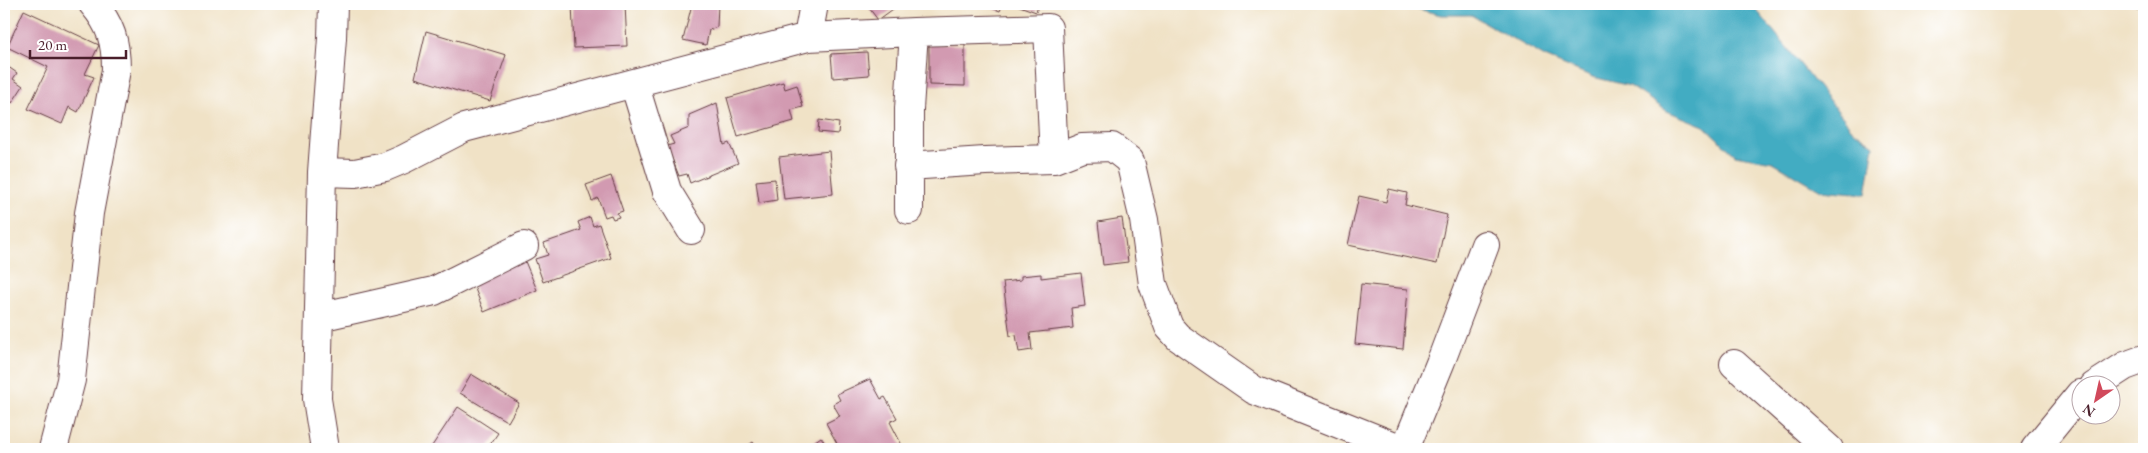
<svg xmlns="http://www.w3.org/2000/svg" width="2148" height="453" font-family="'EB Garamond',serif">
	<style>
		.water { fill: #43acc2; stroke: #466676 }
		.building { fill: #d29ab1 }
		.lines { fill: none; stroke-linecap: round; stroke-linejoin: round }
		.minor-casing { stroke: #633c42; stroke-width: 30 }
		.path { stroke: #633c42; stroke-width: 3; stroke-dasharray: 4 4; stroke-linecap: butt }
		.minor { stroke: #fff; stroke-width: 28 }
	</style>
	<rect width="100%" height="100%" fill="#fff"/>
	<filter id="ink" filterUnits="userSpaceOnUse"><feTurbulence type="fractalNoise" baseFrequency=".02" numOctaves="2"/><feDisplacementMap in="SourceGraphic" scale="10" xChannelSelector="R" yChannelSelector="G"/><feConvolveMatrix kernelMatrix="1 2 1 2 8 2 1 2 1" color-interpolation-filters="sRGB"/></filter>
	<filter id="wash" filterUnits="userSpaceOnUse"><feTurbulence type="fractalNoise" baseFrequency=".0096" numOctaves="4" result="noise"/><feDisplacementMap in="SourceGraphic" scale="20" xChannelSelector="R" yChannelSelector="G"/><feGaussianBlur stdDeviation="1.12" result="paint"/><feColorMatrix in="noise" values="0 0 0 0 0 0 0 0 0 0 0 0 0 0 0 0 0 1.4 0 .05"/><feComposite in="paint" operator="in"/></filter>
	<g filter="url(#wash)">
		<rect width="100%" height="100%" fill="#f0e2c6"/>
		<!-- water -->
		<path class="water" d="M1399,4H1752L1853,130L1874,145L1866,194L1821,190L1773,162L1735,155L1704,126L1667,111L1630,86L1593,77L1545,57L1471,15H1441Z"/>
		<g id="blocks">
			<!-- building -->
			<path class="building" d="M572,4H625L627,46L574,48Z
				M692,4H718L717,27L709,30L706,45L683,40Z
				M866,4H900L878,20Z
				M981,4H1003L1000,11Z
				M1014,4H1039L1036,12Z
				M24,10L99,45L85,74L94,77L78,112L69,107L62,124L28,109L48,67L7,47Z
				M426,31L506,55L490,101L415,78Z
				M929,44L965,45V86L929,85Z
				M867,52L869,75L833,78L831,54Z
				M4,64L17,73L13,79L23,86L12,103L4,98Z
				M783,82L785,89L797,85L803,107L791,110L794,121L738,137L727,98Z
				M717,103L724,145L729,143L738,163L690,183L687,174L679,176L667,146L674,144L670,136L689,128V115Z
				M819,120L839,123L838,134L818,132Z
				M829,151L833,194L784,199L779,157Z
				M611,176L623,211L617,213L619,217L613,219L611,215L605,217L598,198L592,201L586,185Z
				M775,179L777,200L759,203L756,181Z
				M1389,189L1407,193L1405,205L1447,215L1437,264L1348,245L1359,196L1386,202Z
				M590,217L593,226L599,224L611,258L543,282L535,259L548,255L544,243L581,230L578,222Z
				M1122,218L1128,262L1103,265L1098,222Z
				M524,259L537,290L484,312L472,281Z
				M1081,273L1085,306L1071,308L1073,328L1030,333L1032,350L1019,352L1016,335L1010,336L1003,282L1021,280V276L1041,274V278Z
				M1361,284L1408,289L1403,349L1355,344Z
				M471,374L519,403L508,422L460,393Z
				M870,379L881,399L885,397L897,418L890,422L904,449H840L826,423L840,416L833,404L840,400L837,394Z
				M458,407L498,433L487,449H430Z
				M821,437L829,449H814L811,444Z
				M753,442L758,449H745L744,448Z"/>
		</g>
	</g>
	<g filter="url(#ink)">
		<use href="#blocks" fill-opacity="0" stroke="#633c42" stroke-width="1"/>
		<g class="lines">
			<defs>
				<path id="minor" d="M808,37L814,4
					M634,83L667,191L691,230
					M908,166L985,161L1054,159
					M322,172L355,173L385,167L404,159L464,128L808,37L914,32L1048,28L1054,159L1082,148L1112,147L1130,161L1144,220L1153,284L1169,327L1178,337L1254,390L1402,449
					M909,210V109L914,32
					M319,317L434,291L524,246
					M1734,364L1829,449
					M2094,386L2125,366L2144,359
					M53,449L71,380L89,213L116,70C116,42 111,25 93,4
					M325,449L317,399L322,172L332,38L333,4
					M1405,449L1441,361L1485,245
					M2035,449L2080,394"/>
			</defs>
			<!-- minor casing -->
			<use href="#minor" class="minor-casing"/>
			<!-- path -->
			<path class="path" d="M2111,4L2144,10"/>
			<!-- minor -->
			<use href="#minor" class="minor"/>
		</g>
	</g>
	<!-- margin -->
	<rect width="2148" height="453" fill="none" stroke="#fff" stroke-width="20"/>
	<!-- north arrow -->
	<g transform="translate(2096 400) rotate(214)"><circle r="24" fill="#ffffff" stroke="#b7a5aa"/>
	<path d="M0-4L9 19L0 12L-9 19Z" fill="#d1495b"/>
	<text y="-8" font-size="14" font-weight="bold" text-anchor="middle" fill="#4a1f2b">N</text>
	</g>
	<!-- scale -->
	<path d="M30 50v8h96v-8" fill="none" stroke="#4a1f2b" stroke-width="2.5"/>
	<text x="38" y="50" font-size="15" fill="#4a1f2b" stroke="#ffffff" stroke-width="4" paint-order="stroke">20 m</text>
</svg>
